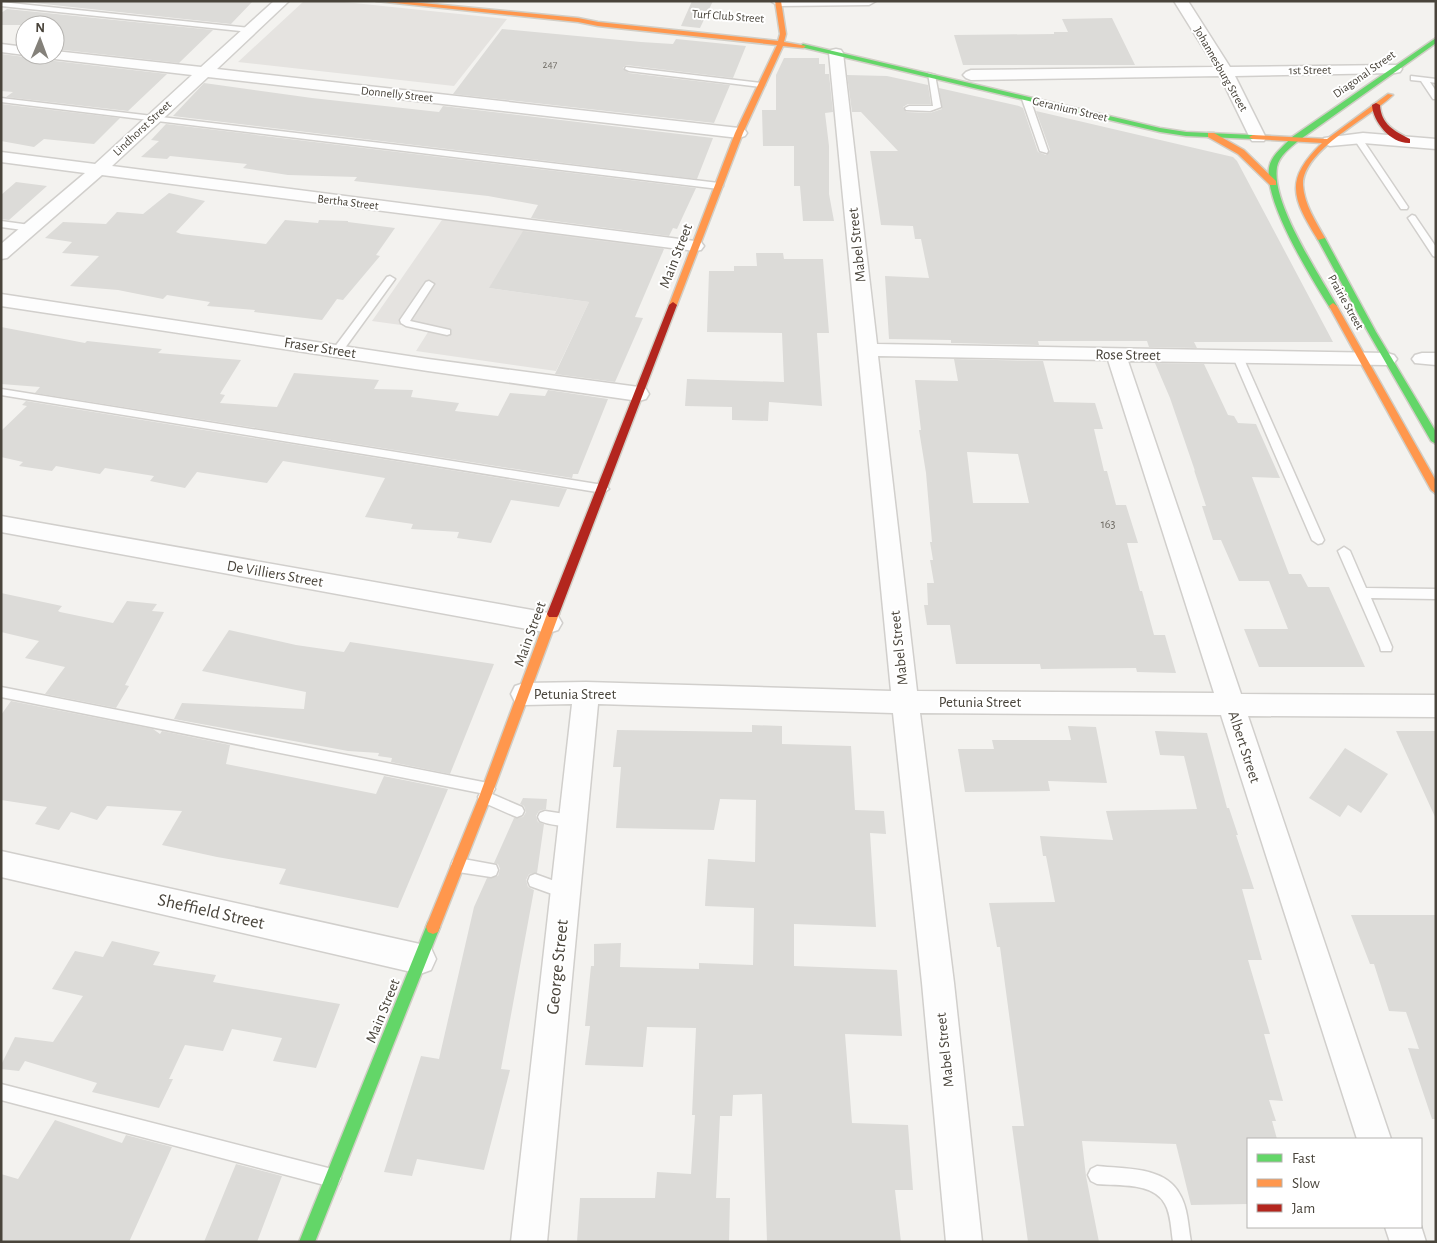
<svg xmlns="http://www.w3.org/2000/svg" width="1437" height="1243" font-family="'Alegreya Sans',sans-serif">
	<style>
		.parking { fill: #e5e3e0 }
		.building { fill: #dcdbd8; fill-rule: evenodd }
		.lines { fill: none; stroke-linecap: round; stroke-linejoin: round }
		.lane-casing { stroke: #d1cfcc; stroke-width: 3 }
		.street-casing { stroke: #d1cfcc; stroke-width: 3 }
		.fast-casing { stroke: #d1cec6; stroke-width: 3 }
		.slow-casing { stroke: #d1cec6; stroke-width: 3 }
		.jam-casing { stroke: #d1cec6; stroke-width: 3 }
		.lane { fill: #fdfdfd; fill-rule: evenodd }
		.street { fill: #fdfdfd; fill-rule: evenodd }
		.fast { fill: #63d668; fill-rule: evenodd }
		.slow { fill: #ff974d; fill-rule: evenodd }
		.jam { fill: #b3261e; fill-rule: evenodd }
		.labels { text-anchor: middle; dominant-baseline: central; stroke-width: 4; stroke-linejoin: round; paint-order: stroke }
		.far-number-label { font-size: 11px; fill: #6e6a63 }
		.far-street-label { font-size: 12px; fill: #49443b; stroke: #fff }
		.number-label { font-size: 12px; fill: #6e6a63 }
		.street-label { font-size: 15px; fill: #49443b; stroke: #fff }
		.near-street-label { font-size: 18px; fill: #49443b; stroke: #fff }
	</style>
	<rect width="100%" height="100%" fill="#f3f2ef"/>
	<!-- parking -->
	<path class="parking" d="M304,1H335L507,19L454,86L238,62Z
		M444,217L664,245L662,254L489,288L589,302L556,371L416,351L430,329L372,321Z"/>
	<!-- building -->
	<path class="building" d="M16,1H253L231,24Z
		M692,1H713L700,28L681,26Z
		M7,9L213,30L179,63L55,49V25H1V13Z
		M1112,18L1135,65H963L954,35L1054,34V32H1068L1062,19Z
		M502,29L641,42L673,44L676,39L746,46L733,78L626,65L623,68L629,73L730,85L714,123L453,94Z
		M1,54L25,57L27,55H46L48,59L55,61L167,74L128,111L6,97L13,92L1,91Z
		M784,58H819V64H825V74H829L833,112L825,113L829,146V194L834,221H803L800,186H794V146H763L762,110H776V75Z
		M847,75L887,76L928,85L931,104H908L903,107L906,112L930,113L942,109L939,88L1019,106L1023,108L1038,152L1046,155L1050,150L1036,111L1233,157L1237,161L1333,342H1194L1197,348L1149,347L1147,341H1038L1039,345L951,343V340L889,339L885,276L929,278L921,239H915L913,226L881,225L870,151H898L861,112H852Z
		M204,83L312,98L439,112L443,106L713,138L697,179L173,116Z
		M1,104L120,118L94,144L44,139L34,147L1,141Z
		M166,124L696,188L677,229L673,228L669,236L531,218L538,205L488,196L354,181L357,177L288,175L243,168L247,164L170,156L167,159L141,157L159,141L151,140Z
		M16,182L47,186L9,220L1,219V195Z
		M169,193L205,201L176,232L181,234L266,244L285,220L318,223L319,220L348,221V222L395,228L376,255L380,256L343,300L337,299L322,320L254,312L255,310L207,306L210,302L167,295L163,299L118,290L70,286L99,256L62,253L72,242L45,238L63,222L106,224L117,212L143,214Z
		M523,231L664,249L635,317L643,318L615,382L555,374L589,302L489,288Z
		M756,253H783L784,259H823L829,333H817L822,406L769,402L768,421L732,420V407L685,406L687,379L784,382L782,333L707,332L709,271H734V266H757Z
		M1,327L85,343L87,341L162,349L158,353L241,360L220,394L225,395L220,403L277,407L294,373L379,380L374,389L413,390L411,397L459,403L455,411L498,416L510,393L545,396L548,390L608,399L578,474H573L572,478L35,393L40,387L1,384Z
		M954,359L1043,361L1054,402L1095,403L1103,429H1094L1104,471H1107L1116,505H1126L1138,543H1127L1140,591H1142L1154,635H1165L1176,673L1137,672L1136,668L1041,669L1040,664H956L950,625H927L924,605H928L927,583H934L930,560H933L930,542H932L926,473L919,430H921L915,380L958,381ZM967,452L1018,454L1029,503H973Z
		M1155,363L1204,364L1228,415L1234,416L1238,423L1256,424L1280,478L1252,477L1289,574H1301L1308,587H1329L1365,667H1259L1244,629H1288L1269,581H1239L1221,540H1213L1202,506H1206L1194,470L1195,471L1170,398Z
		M26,401L567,489L559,507L511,500L491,543L457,538L459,532L411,529L413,524L365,517L385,478L283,461L267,483L197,472L185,488L150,481L154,476L105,468L100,474L56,466L52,471L19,466L23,462L1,457V431L27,406L22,405Z
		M1,593L62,606L58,611L60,612L113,623L127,601L157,604L152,611L164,612L125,685L129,686L116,708L45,694L65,667L25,658L39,641L1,632Z
		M229,630L296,645L344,652L350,642L494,664L450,774L391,762L392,758L378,756L379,753L348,751L174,719L182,703L304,709L306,692L202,671Z
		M11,701L153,729L160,734L162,731L230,745L226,764L376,794L384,776L448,789L398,908L279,884L286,869L217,857L162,845L182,811L107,806L97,820L71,812L59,830L35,824L47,807L1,800V715Z
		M752,725L782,726V744L851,746L855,810L884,811L886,834L870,833L876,927L794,924V966L897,970L902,1036L845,1034L852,1123L908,1125L913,1190H895L901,1242H767L762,1094L733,1095L732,1116H720L716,1198H730L729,1242H577L580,1198H655L657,1172L691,1174L695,1115H692L696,1028L647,1027L643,1067L585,1065L590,1026H585L591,966H594V944L621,943L620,967L699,969V963L753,965L754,908L705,906L708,859L755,862L756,800L720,799L714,830L616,828L621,767H613L617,730L752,732Z
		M1068,726L1096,727L1107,783L1048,781L1050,791L965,792L958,749H994L992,740H1071Z
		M1155,731L1207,733L1227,808H1229L1238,835H1236L1254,889H1242L1262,960H1248L1270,1034H1264L1283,1101L1269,1100L1276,1121H1272L1277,1139H1248V1204L1191,1205L1176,1144L1082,1141L1086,1176L1099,1242H1028L1012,1126H1024L1000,947H997L989,903L1055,902L1046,856H1043L1040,836L1113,840L1106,811L1197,809L1184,756L1160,755Z
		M1396,731H1436V819Z
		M1345,748L1388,774L1361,813L1348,805L1340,817L1309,798Z
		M523,798L547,799L546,809L539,811L536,816L538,822L544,824L537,873L529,874L526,880L528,887L534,890L501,1069L510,1070L484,1170L417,1159L412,1176L384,1172L421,1056L439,1059L474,907L487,878L498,876L500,869L498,864L494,863L514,818L523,817L526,812L524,806L520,804Z
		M1351,915H1436V1119H1432L1408,1048L1419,1049L1406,1012L1389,1011L1374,964H1370Z
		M112,941L160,952L153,965L216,975L213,982L340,1004L316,1068L273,1061L282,1038L232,1029L223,1051L185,1045L169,1079H173L159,1108L92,1092L97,1083L25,1061L19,1071L1,1069V1065L15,1037L53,1042L83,996L52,989L75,951L103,957Z
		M55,1120L122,1143L126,1135L172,1147L129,1242H1V1174L18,1179Z
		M236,1164L282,1176L257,1242H204Z"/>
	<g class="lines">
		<defs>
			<path id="lane" d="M1,2L250,28L254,30L250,32L1,6Z
				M626,67L761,83L765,85L761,87L629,71L625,69Z
				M928,73L935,75L941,107L930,111L906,110L905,108L909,106H933Z
				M1411,76L1436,79V83L1430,82L1436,91V99H1433L1421,81L1411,80Z
				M1023,97L1030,99L1048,151L1047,153L1040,151L1022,99Z
				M1,98L719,183L723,186L719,189L1,102Z
				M1355,137H1361L1408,207L1407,209H1401L1354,139Z
				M1412,215L1415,216L1436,247V257L1433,256L1408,218Z
				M1,221L30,225L34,228L30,231L1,227Z
				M390,276L395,279L342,352H334V348L387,277Z
				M429,281L434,284L410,321L450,330V334L447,335L406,326L401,323L400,320L426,282Z
				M1238,354L1243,357L1324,540L1322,543L1318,544L1312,540L1233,357Z
				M1,389L603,485L609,489L603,493L1,395Z
				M1344,547L1350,551L1366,588L1436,589V599L1371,598L1392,647L1391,651H1381L1380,647L1338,551Z
				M1,687L488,783L493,785L495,789L492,794L522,807L524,811L522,815L517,817L512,815L480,801L478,797L480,793L1,697Z
				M545,811L578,816L580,820L578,824C568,828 550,825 540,821L538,817L540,813Z
				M458,858L496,865L498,870L496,875L491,877L458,872L453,870L451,865L453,860Z
				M535,874L571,887L573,892L571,897L566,899L530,886L528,881L530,876Z
				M1,1084L332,1169L338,1172L341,1178L338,1184L332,1187L1,1100Z
				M1097,1166C1123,1169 1164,1166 1179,1193C1188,1207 1188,1226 1191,1242H1173C1171,1230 1171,1214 1165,1204C1154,1182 1118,1186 1097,1184L1091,1181L1088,1175L1091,1169Z"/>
			<path id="street" d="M274,1H289L217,69L739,128L745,130L747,133L745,136L739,138L208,77L112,166L695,241L701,242L704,246L701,250L695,251L102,175L7,258L1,259V244L85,173L1,162V152L95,164L192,75L55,59L50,58L48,55H55V51L201,67Z
				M876,1L869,5L779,6L772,2Z
				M1174,1H1188L1230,67L1395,65L1400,66L1402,69L1400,72L1395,73L1235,76L1266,138L1264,141H1252L1250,138L1220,76L971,80L966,78L963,75L966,72L971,70L1215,67Z
				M1,44L25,47V55H27H25L1,52Z
				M836,49L841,50L843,53L877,344L1387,353L1394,355L1397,359L1394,363L1387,365L1128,361L1241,694L1436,695V717L1248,716L1391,1139H1357L1221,715L920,713L954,983L982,1242H946L922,983L893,713L598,704L547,1242H511L572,704L524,705L515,702L511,694L515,686L524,683L586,682L891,691L829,53L831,50ZM878,356L1108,360L1214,693L917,691Z
				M1363,133L1436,139V149L1363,143L1330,146L1324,144L1322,141L1324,138Z
				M1,294L428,359L639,387L646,389L649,394L646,399L639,401L428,371L1,306Z
				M1422,353H1436V365L1415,363L1412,359L1415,355Z
				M1,516L549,613L558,616L562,623L558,630L549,633L1,532Z
				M1,851L420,944L431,948L436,959L431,970L420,974L1,877Z
				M1421,1226L1426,1242H1390L1385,1227Z"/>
			<path id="fast" d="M1436,38V43L1298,141C1290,148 1279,156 1277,167C1271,203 1319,274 1337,306L1336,308H1330C1311,278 1264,202 1269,168C1271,155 1284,146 1292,137Z
				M803,44L1160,128L1186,132L1253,135L1257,137L1253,139L1186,136L1160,132L801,47L800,46Z
				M1318,236L1325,238L1376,332L1436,432V444L1431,441L1368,332L1317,238Z
				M433,920L438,922L440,927L315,1242H299L426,927L428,922Z"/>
			<path id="slow" d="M376,1H401L578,18L598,22L778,41L780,34L775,1H781L786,34L784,42L806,46L803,48L783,46L743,133L677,305L673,308L669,305L735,133L777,45L598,26L578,22Z
				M1388,94L1393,95C1371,117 1302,150 1303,185C1304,204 1316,222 1325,238L1318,240C1292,198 1284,180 1322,143L1253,139L1249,137L1253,135L1327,139Z
				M1208,133H1214L1244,150L1276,181V185H1270L1238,154L1208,137Z
				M1333,303L1337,306L1436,481V494L1431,490L1329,306Z
				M553,610L557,611L559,614L491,797L440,927L438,932L433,934L428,932L426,927L479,797L547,614L549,611Z"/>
			<path id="jam" d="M1376,103L1380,105C1381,124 1394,131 1410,139V143C1391,144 1373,122 1372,105Z
				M673,302L677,305L559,614L557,617H549L547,614L669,305Z"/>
		</defs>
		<!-- lane casing -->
		<use href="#lane" class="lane-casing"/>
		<!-- street casing -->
		<use href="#street" class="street-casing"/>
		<!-- fast casing -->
		<use href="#fast" class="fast-casing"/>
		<!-- slow casing -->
		<use href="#slow" class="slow-casing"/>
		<!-- jam casing -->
		<use href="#jam" class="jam-casing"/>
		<!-- lane -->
		<use href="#lane" class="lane"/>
		<!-- street -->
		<use href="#street" class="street"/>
		<!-- fast -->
		<use href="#fast" class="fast"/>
		<!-- slow -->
		<use href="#slow" class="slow"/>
		<!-- jam -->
		<use href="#jam" class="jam"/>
	</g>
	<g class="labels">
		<!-- far-number labels -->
		<g class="far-number-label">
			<text x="550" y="64">247</text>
		</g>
		<!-- far-street labels -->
		<g class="far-street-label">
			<text transform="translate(728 16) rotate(4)">Turf Club Street</text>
			<text transform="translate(1221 69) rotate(60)">Johannesburg Street</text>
			<text transform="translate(1310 70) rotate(-1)">1st Street</text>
			<text transform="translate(1364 74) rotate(-35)">Diagonal Street</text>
			<text transform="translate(397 94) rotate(6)">Donnelly Street</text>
			<text transform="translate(1070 109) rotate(13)">Geranium Street</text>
			<text transform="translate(142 128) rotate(-43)">Lindhorst Street</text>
			<text transform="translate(348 202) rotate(7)">Bertha Street</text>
			<text transform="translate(1346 302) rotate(61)">Prairie Street</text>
		</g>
		<!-- number labels -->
		<g class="number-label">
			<text x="1108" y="524">163</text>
		</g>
		<!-- street labels -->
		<g class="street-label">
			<text transform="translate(857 245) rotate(-96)">Mabel Street</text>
			<text transform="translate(676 256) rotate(-69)">Main Street</text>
			<text transform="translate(320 348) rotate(9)">Fraser Street</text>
			<text transform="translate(1128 355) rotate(1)">Rose Street</text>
			<text transform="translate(275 574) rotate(10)">De Villiers Street</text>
			<text transform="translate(530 634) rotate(-70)">Main Street</text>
			<text transform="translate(899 648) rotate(-96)">Mabel Street</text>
			<text x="575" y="694">Petunia Street</text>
			<text x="980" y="702">Petunia Street</text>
			<text transform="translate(1244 747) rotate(72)">Albert Street</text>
			<text transform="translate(383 1011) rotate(-68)">Main Street</text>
			<text transform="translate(945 1050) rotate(-96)">Mabel Street</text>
		</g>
		<!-- near-street labels -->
		<g class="near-street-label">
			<text transform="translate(211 912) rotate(13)">Sheffield Street</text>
			<text transform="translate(558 967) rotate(-84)">George Street</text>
		</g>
	</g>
	<!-- border -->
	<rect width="1437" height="1243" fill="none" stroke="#49443b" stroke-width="5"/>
	<!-- legend -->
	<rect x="1247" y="1138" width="175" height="90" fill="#ffffff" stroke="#b6b4b1"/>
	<rect x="1257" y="1154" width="25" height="8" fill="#63d668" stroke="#b6b4b1"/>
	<text x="1292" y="1163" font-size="15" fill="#49443b">Fast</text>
	<rect x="1257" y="1179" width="25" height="8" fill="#ff974d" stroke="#b6b4b1"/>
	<text x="1292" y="1188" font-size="15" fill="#49443b">Slow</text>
	<rect x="1257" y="1204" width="25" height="8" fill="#b3261e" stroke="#b6b4b1"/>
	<text x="1292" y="1213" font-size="15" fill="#49443b">Jam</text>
	<!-- north arrow -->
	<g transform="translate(40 40) rotate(1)"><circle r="24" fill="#ffffff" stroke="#b6b4b1"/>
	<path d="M0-4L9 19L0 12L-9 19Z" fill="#84817a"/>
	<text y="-8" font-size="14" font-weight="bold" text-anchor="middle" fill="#49443b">N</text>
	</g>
</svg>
